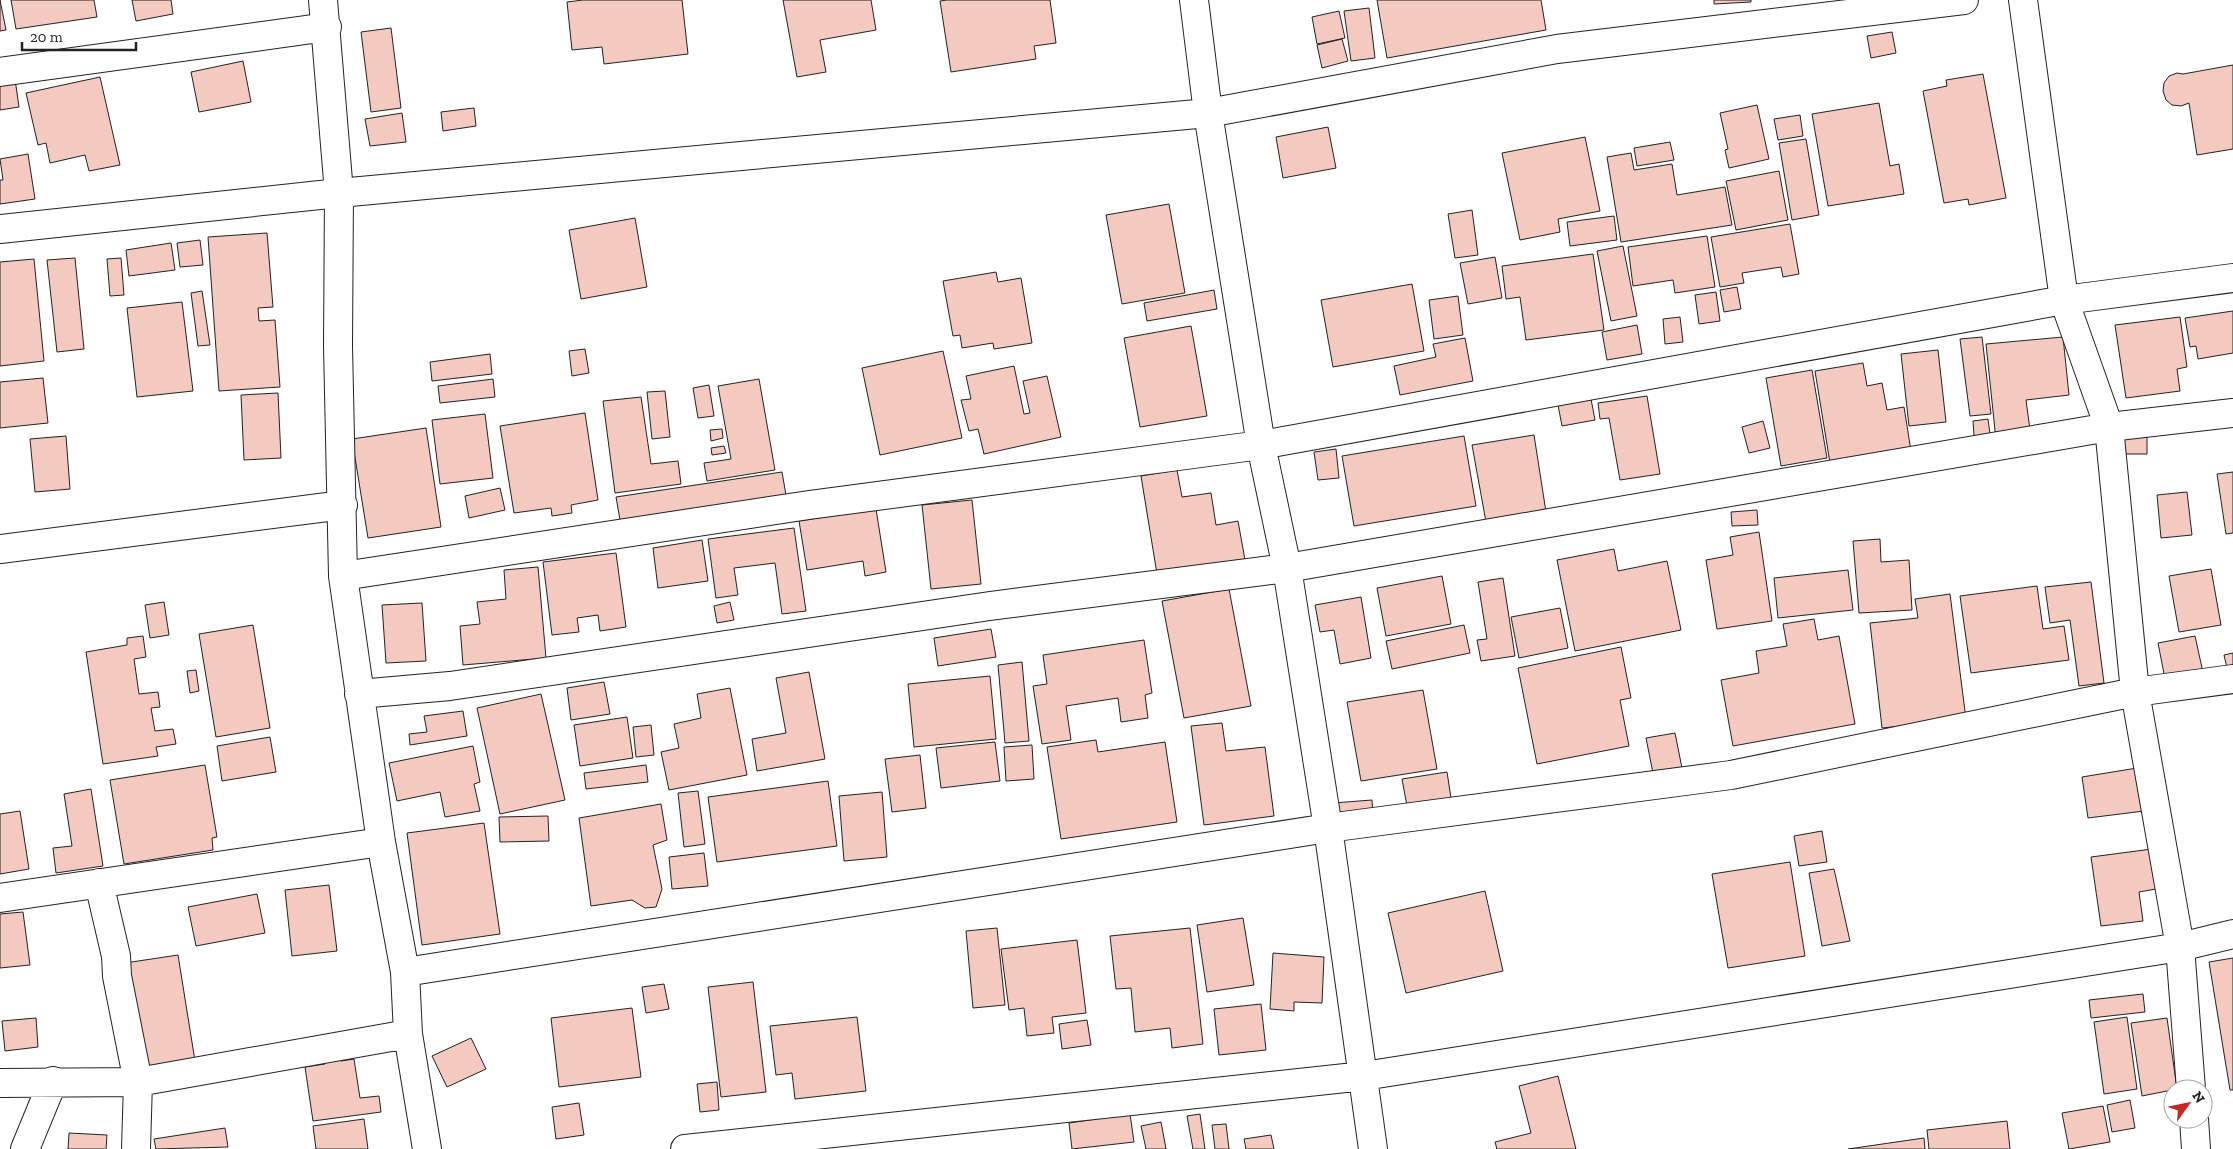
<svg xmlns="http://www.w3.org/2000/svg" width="2233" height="1149" font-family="'Zilla Slab',serif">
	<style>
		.building { fill: #f3c9c0; stroke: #222 }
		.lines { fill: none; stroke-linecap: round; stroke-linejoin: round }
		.street-casing { stroke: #222; stroke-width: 30 }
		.street { stroke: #fff; stroke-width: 28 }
	</style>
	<rect width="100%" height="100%" fill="#fff"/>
	<!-- building -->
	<path class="building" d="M0,0L6,30L0,31Z
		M11,0H94L97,17L16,29Z
		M132,0H171L173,14L136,21Z
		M583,0H682L688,54L604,64L602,47L572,50L567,2Z
		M783,0H871L876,30L820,40L826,72L797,77Z
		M947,0H1050L1056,43L1034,46L1036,59L951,72L940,1Z
		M1377,0H1541L1546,30L1387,58Z
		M1714,0H1751V2L1714,4Z
		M1369,8L1375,58L1351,61L1344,11Z
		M1339,11L1345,38L1317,44L1312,17Z
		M391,28L401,108L371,112L361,32Z
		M1892,32L1896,53L1871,58L1867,36Z
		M1342,39L1348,61L1322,68L1317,45Z
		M243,61L251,102L199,112L191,72Z
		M2233,65V149L2197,155L2189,103L2181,106L2172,105L2166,100L2163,91L2164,83L2169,76L2177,73L2183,74Z
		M1983,74L2006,198L1969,205L1968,199L1944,203L1923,91L1947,86L1946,80Z
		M100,77L120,165L89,171L85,155L50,163L46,143L38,145L26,93Z
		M15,79L19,107L0,110V81Z
		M1879,103L1890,166L1899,164L1904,194L1828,206L1812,114Z
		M1757,105L1769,159L1729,168L1725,150L1728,149L1720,113Z
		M474,108L476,126L443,131L441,112Z
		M402,113L406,142L370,146L365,119Z
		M1800,115L1803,136L1778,140L1774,119Z
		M1328,127L1336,168L1283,178L1276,137Z
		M1585,137L1600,211L1558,219L1560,232L1520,240L1502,153Z
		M1806,139L1819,215L1792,220L1779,143Z
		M1670,142L1674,160L1637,166L1634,148Z
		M1631,153L1634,170L1672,164L1677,195L1725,187L1732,225L1621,242L1607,157Z
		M28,154L35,199L0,204V180H3L0,159Z
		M1779,171L1788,220L1736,230L1726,181Z
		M1169,204L1185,293L1122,304L1106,215Z
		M1472,210L1478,255L1455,258L1448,214Z
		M1614,216L1617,240L1570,246L1567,222Z
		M635,218L647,287L581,299L569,230Z
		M1790,224L1799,274L1783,277L1781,267L1742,273L1744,283L1720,287L1711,237Z
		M267,233L273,307L258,308L259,321L275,320L280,387L219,391L208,237Z
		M1707,236L1715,287L1675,293L1673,280L1633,286L1628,247Z
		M200,240L203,265L180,267L177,243Z
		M171,243L175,270L129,276L126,250Z
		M1623,246L1637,316L1611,321L1597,251Z
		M1593,254L1604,330L1526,340L1520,297L1506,299L1502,266Z
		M1495,257L1502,298L1468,304L1460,263Z
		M75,258L84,349L57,352L47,260Z
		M121,258L124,295L110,296L107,259Z
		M34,259L44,361L0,366V262Z
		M996,272L998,282L1021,278L1032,343L994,349L993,343L962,348L960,335L953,336L943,281Z
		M1412,284L1424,351L1333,367L1321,300Z
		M1737,287L1741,309L1724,312L1720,290Z
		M1214,290L1217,309L1147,321L1144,303Z
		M202,291L210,345L198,346L191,293Z
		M1716,292L1720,321L1699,324L1695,295Z
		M1458,296L1463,335L1434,339L1429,300Z
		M182,302L193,391L137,397L127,308Z
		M2233,311V353L2198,359L2196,346L2190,347L2185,318Z
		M1680,317L1683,342L1665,344L1663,319Z
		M2180,317L2187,367L2177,369L2180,391L2126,398L2115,325Z
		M1637,325L1642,354L1607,360L1602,332Z
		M1191,326L1207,416L1140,427L1124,338Z
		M1982,337L1991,414L1970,416L1960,339Z
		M2063,337L2069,395L2026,400L2031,437L1996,440L1986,344Z
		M1465,338L1473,381L1400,395L1394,366L1436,357L1433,344Z
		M585,349L589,373L572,376L569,351Z
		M1938,350L1946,422L1909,426L1901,354Z
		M943,351L962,438L880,455L862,368Z
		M490,354L492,374L432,381L430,362Z
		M1863,363L1867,386L1882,383L1887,410L1904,407L1911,451L1830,463L1815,371Z
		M1014,366L1024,414L1030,413L1023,381L1047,376L1061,437L984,454L978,429L969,431L961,400L971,399L966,376Z
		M1812,370L1827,458L1781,466L1766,378Z
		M43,378L48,423L0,428V382Z
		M493,379L495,397L440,403L438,386Z
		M759,379L775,470L707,481L704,463L731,459L718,386Z
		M709,385L714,416L698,418L693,388Z
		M665,391L670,437L652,439L647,392Z
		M278,393L281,458L244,460L241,395Z
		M1647,396L1660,474L1620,480L1609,418L1600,419L1598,403Z
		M641,397L651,464L678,461L681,484L615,493L603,401Z
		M1591,399L1595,420L1562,426L1558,405Z
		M585,413L598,500L571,505L572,513L552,516L551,508L514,513L500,426Z
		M485,414L493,478L440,484L432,420Z
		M1988,419L1990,434L1974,436L1973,421Z
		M1763,421L1770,448L1749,453L1742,427Z
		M426,428L441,527L368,538L352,439Z
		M722,429L723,438L711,441L710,430Z
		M2122,433L2147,434V454H2122Z
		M1534,435L1546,512L1486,522L1472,445Z
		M66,436L70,489L35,492L30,439Z
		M1464,436L1476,506L1354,526L1342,456Z
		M724,446L726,453L712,455L711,448Z
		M1336,449L1339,478L1318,480L1314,452Z
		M1177,470L1182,497L1211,493L1216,525L1238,521L1245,560L1157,574L1141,476Z
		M782,472L786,495L620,520L616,497Z
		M2233,472V533L2226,534L2217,474Z
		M500,488L505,510L469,518L465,496Z
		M2187,492L2192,535L2161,538L2157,495Z
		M972,500L981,584L931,589L922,505Z
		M876,509L886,572L865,576L863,561L807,570L799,521Z
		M1757,510L1758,525L1732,526L1731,512Z
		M794,528L806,611L782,614L775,563L734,568L738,595L716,598L708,539Z
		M1759,532L1772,621L1717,629L1706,560L1733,555L1730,537Z
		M1880,539L1881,562L1909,560L1912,610L1859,613L1853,541Z
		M702,540L708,581L658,588L653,548Z
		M1614,549L1618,571L1667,561L1681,630L1575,651L1557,560Z
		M616,553L626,627L600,631L598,615L577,618L579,632L552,635L543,562Z
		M538,567L546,658L463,665L460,626L480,624L477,602L506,599L504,570Z
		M2211,569L2221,625L2179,632L2169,576Z
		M1848,570L1853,610L1778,618L1774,578Z
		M1442,576L1451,624L1386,636L1377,588Z
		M1503,578L1515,656L1481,661L1477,640L1487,639L1478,582Z
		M2091,582L2104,683L2079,686L2070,620L2050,623L2045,587Z
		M2037,586L2043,629L2064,626L2069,660L1971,673L1960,596Z
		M1229,589L1251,706L1184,718L1162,601Z
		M1950,594L1966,719L1882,728L1870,623L1918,618L1915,599Z
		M1361,597L1371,658L1340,664L1334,630L1320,632L1315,605Z
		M164,602L169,635L150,638L145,605Z
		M730,602L734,620L717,623L714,606Z
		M422,603L426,661L386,663L382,605Z
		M1560,608L1568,648L1519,658L1511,617Z
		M1814,619L1818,640L1839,636L1855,724L1733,746L1721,680L1759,673L1756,651L1787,646L1783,624Z
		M253,625L270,728L216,737L199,634Z
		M1464,625L1470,653L1392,669L1386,641Z
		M991,629L996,657L938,666L934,638Z
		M143,636L146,657L134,659L139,694L158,692L160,707L151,708L155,731L173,729L176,744L156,747L158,756L103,764L86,652L127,645V638Z
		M2195,636L2204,677L2166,684L2158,643Z
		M1144,640L1152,693L1145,695L1148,718L1121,722L1118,698L1066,706L1071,740L1042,744L1033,686L1047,684L1043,655Z
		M1621,647L1631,698L1620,700L1629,746L1537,764L1518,668Z
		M2233,653V676L2229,677L2224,655Z
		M1022,662L1029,741L1005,743L998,665Z
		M196,670L199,691L190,693L187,671Z
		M809,672L825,759L757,771L752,739L786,733L776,678Z
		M990,676L996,739L914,747L908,684Z
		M604,682L610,714L571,720L567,688Z
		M730,688L747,775L669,790L661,752L679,748L674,724L701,718L697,694Z
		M1423,690L1437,769L1361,781L1347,702Z
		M541,694L565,800L500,814L477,708Z
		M463,711L467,736L410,745L409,734L427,732L424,716Z
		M627,717L633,758L580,766L574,725Z
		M1222,723L1226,751L1265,747L1274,816L1204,825L1191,726Z
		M651,725L654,755L636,757L633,727Z
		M1675,733L1682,768L1653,773L1646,738Z
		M270,737L276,772L222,781L217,746Z
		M1096,740L1098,752L1165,742L1177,822L1061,839L1047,747Z
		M995,742L1000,781L941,788L936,748Z
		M1032,745L1034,779L1006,781L1004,747Z
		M473,746L480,782L474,784L480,811L445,817L440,792L397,801L389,763Z
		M920,755L926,808L892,812L885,759Z
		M205,765L217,837L212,838L213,850L124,864L110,780Z
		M646,765L648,782L586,789L584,773Z
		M2137,768L2144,811L2088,818L2082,777Z
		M1447,772L1451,798L1407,806L1402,779Z
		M828,781L837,846L717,862L708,797Z
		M91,789L103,866L56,873L53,848L72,846L64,794Z
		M698,791L705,844L684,847L678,793Z
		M882,792L887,857L844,861L839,796Z
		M1372,800L1373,818L1335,821L1333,803Z
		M661,804L667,840L653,845L662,889L656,907L645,908L632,900L591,906L579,818Z
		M20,811L29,869L0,874V814Z
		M548,816L549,841L500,842L499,817Z
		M484,823L500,934L422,945L407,833Z
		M1822,831L1827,862L1799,866L1794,836Z
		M2152,849L2156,889L2139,892L2143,921L2101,926L2091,857Z
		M704,853L708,886L672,889L669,857Z
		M1790,862L1805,956L1728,968L1712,874Z
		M1834,869L1850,941L1822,946L1809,873Z
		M329,885L337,951L292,956L285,890Z
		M1485,891L1503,971L1406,993L1388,913Z
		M257,894L265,933L196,946L188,907Z
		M23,912L30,965L0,968V914Z
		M1243,918L1254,985L1207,992L1197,925Z
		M997,928L1005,1005L973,1008L966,931Z
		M1190,928L1203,1044L1172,1048L1170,1028L1135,1032L1131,988L1116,989L1110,936Z
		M1077,940L1086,1013L1052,1017L1054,1033L1027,1036L1024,1008L1009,1010L1001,949Z
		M1273,953L1324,957L1322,1003L1294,1002V1011L1270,1009Z
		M178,955L195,1061L142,1069L125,963Z
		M2233,958V1090H2230L2209,962Z
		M753,982L766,1092L721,1097L708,987Z
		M664,984L669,1009L646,1013L642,987Z
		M2143,994L2145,1012L2091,1018L2089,1000Z
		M1261,1004L1266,1050L1219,1055L1214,1009Z
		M632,1008L641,1077L559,1087L551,1018Z
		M857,1017L866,1091L795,1099L792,1073L776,1075L770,1026Z
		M2127,1017L2137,1089L2104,1094L2094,1022Z
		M36,1018L38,1047L5,1051L2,1021Z
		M2167,1018L2177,1089L2142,1096L2131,1023Z
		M1087,1020L1091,1045L1062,1049L1059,1024Z
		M471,1038L486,1069L447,1087L432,1056Z
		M340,1053L341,1061L354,1059L360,1098L379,1096L381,1112L313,1121L305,1067L325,1064L323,1055Z
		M1558,1076L1576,1149H1497L1495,1142L1531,1133L1519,1086Z
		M717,1082L719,1110L700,1112L697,1084Z
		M2130,1100L2135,1128L2112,1132L2107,1105Z
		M579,1103L584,1135L556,1139L552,1107Z
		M2103,1106L2110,1142L2069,1149L2062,1113Z
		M1130,1114L1134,1142L1072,1149L1069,1123Z
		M1200,1114L1205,1149H1193L1187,1116Z
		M364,1119L368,1149H316L313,1126Z
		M2007,1121L2010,1149H1929L1927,1130Z
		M1161,1122L1166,1149H1146L1141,1126Z
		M1226,1124L1229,1149H1215L1212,1125Z
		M225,1128L228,1147L156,1149L154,1139Z
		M69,1133L107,1135L106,1149H68Z
		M1271,1135L1274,1149H1246L1244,1139Z
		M1924,1138L1925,1149H1848Z"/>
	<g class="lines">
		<defs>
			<path id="street" d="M323,0L339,193L338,346L343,576L381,842L405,972L408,1034L427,1149
				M1194,0L1208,113L1261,445L1287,568L1328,828L1373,1149
				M2023,0L2064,300L2109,427L2135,692L2180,947L2191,1089
				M0,72L327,27
				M0,229L339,193L1208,113L1557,49L1964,0
				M0,549L343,505
				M343,576L809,505L1261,445L2064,300L2233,278
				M359,694L450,686L990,606L1287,568L2109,427L2233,413
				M99,883L116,956L117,976L138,1082L136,1149
				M0,898L381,842
				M405,972L1328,828L1731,775L2135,692L2233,679
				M0,1083L138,1082L408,1034
				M2194,1119L2196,1149
				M25,1149L53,1081
				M685,1149L1364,1076L2180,947L2233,934"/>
		</defs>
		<!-- street casing -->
		<use href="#street" class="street-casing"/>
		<!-- street -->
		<use href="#street" class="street"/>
	</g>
	<!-- north arrow -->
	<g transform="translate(2188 1104) rotate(57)"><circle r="24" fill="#ffffff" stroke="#a7a7a7"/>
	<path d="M0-4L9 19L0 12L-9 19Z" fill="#c62828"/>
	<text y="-8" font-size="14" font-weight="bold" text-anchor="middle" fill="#222222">N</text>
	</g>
	<!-- scale -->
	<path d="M22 42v8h114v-8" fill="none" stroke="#222222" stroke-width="2.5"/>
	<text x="30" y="42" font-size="15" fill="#222222" stroke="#ffffff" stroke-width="4" paint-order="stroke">20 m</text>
</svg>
